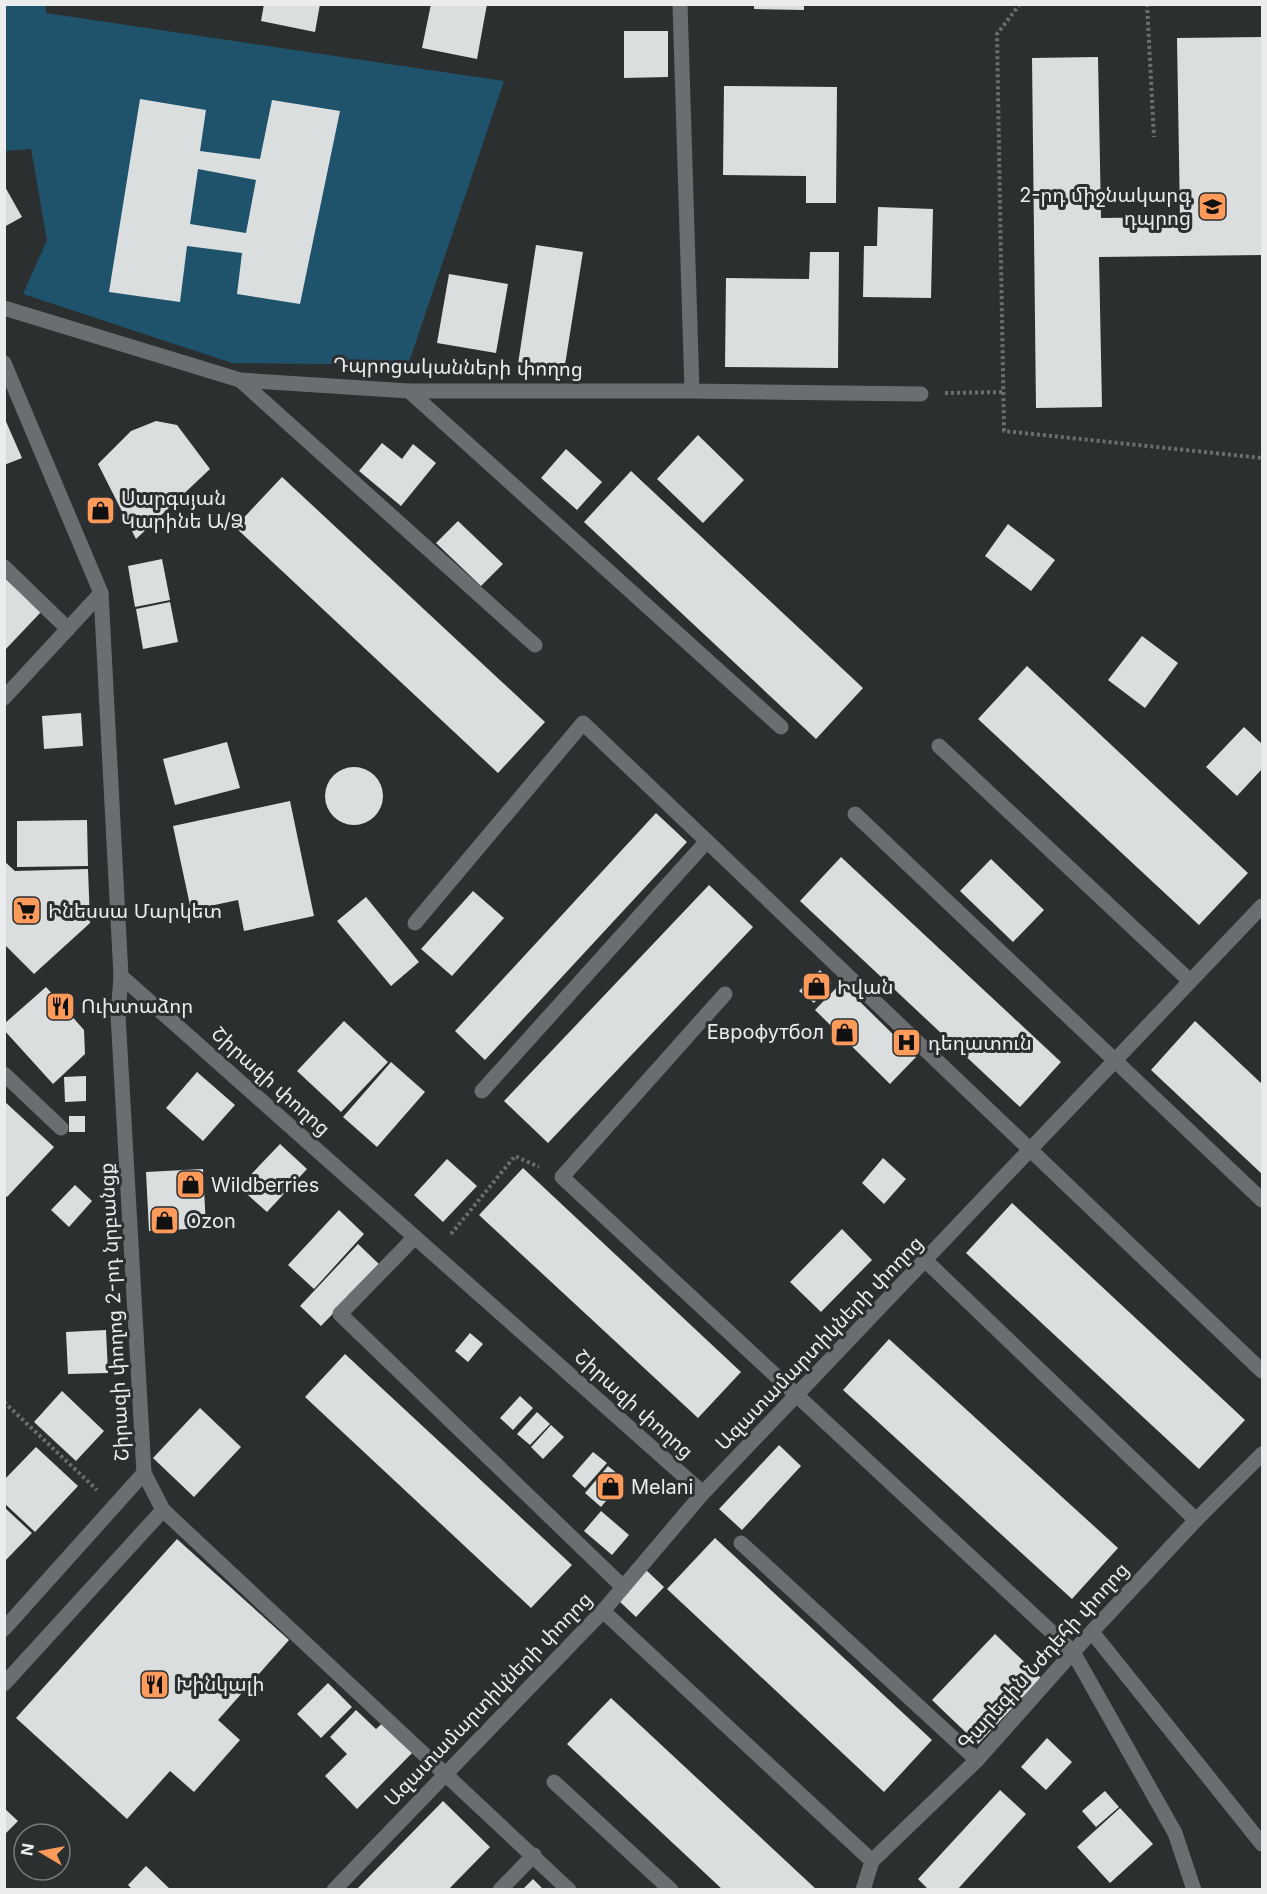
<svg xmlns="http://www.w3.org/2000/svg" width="1267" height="1894" font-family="Inter,'Noto Sans Armenian',sans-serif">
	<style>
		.green { fill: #1f536c }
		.building { fill: #dadedf; fill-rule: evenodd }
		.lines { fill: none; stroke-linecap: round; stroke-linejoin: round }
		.path { stroke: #6b6e6f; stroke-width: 4; stroke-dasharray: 3 3; stroke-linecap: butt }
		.service { stroke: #6b6e70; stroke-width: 15 }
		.pedestrian { stroke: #6b6e70; stroke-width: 15 }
		.minor { stroke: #6b6e70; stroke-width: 15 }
		.tertiary { stroke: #6b6e70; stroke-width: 15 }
		.labels { text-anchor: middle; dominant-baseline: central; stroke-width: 6; stroke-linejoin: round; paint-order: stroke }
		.poi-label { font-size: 20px; fill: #ebeced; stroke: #2c2f30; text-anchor: start }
		.street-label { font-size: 20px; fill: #ebeced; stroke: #2c2f30 }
	</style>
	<rect width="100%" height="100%" fill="#2c2f30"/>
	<!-- green -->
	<path class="green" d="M5,5H46V13L504,81L408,365L232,363L23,294L47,240L31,149L5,151Z"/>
	<!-- building -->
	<path class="building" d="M264,4H320L315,32L261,21Z
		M431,4H487L477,59L422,48Z
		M754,4H804V10L754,9Z
		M624,31H668V77L624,78Z
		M1262,37V255L1099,257L1102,407L1036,408L1032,58L1098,57L1101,218L1180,217L1177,38Z
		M724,86L837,87L836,203H806V176L723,175Z
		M140,99L206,110L200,151L260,159L272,100L340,111L300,304L237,294L242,253L187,246L180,302L109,292ZM198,169L256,180L246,233L190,224Z
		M4,185L22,217L4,227Z
		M878,207L933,209L931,298L863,297L864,246H877Z
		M536,245L583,252L564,371L518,364Z
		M810,252H839L838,368L725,367L726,278L809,279Z
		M449,274L508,284L496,353L437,343Z
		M4,417L22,458L4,465Z
		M156,421L177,425L210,469L136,539L98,464L131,431Z
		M698,435L744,480L703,523L657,479Z
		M382,443L402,459L413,444L436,463L401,506L359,471Z
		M566,449L602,482L577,510L541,478Z
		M631,471L863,688L816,739L584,522Z
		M282,477L545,722L498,773L235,527Z
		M458,521L503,564L481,586L436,543Z
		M1008,524L1055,560L1031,591L985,556Z
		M162,559L170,600L135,607L128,566Z
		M4,577L41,612L4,651Z
		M170,602L178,642L143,649L136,609Z
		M1142,636L1178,663L1145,708L1108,680Z
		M1027,666L1248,873L1199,925L978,719Z
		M81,713L83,746L44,749L42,716Z
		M1244,727L1262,744V769L1237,796L1206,767Z
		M227,742L240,788L175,805L163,759Z
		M325 796a29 29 0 1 1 58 0a29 29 0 1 1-58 0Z
		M290,801L314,916L244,931L238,900L191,910L173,826Z
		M656,813L687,842L485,1060L455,1031Z
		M87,820L88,866L17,867V821Z
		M841,857L1061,1062L1020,1107L800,901Z
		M991,859L1044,910L1013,942L960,891Z
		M4,861L15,871L88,869L90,923L34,974L4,944Z
		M709,885L753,927L548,1143L504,1101Z
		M473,891L504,918L452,976L421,949Z
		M366,897L419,962L391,986L337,921Z
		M820,970L831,983L814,1003L799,991Z
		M841,983L916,1057L890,1084L815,1010Z
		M46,987L84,1030L85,1054L53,1084L4,1030V1024Z
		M344,1021L388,1062L341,1112L297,1071Z
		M1195,1021L1262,1084V1174L1151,1070Z
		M391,1062L425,1092L377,1147L343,1117Z
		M197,1072L235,1105L203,1141L166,1108Z
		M86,1076V1101L65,1102L64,1077Z
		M4,1101L54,1147L7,1197L4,1194Z
		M69,1116H85V1132H69Z
		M280,1144L307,1169L267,1212L239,1187Z
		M883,1158L906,1179L884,1204L862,1183Z
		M447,1159L477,1186L443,1222L414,1195Z
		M523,1168L741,1372L698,1418L479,1215Z
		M203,1169L206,1228L149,1231L146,1172Z
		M75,1185L92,1201L69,1227L51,1210Z
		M1012,1203L1245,1420L1199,1469L966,1253Z
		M339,1210L364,1234L314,1289L288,1265Z
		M842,1229L872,1260L821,1312L790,1282Z
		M358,1244L380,1265L321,1326L300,1306Z
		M106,1330L108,1373L68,1374L66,1332Z
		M470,1333L483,1344L468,1362L455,1351Z
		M889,1339L1118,1548L1072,1599L843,1390Z
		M345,1354L572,1565L531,1608L305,1397Z
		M62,1391L104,1431L76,1461L34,1422Z
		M520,1396L533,1408L513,1430L500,1418Z
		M200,1408L241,1447L194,1497L153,1458Z
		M537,1412L550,1424L530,1445L517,1434Z
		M551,1425L564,1437L543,1459L531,1447Z
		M779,1445L801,1466L742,1530L719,1509Z
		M36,1447L78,1486L35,1532L4,1503V1480Z
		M593,1452L607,1463L585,1488L572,1476Z
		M608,1466L624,1479L601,1507L585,1493Z
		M4,1507L32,1533L4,1562Z
		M601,1511L629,1535L612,1555L584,1531Z
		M715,1538L932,1740L884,1792L667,1589Z
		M177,1539L289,1640L218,1720L240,1740L194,1792L170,1771L127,1819L16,1718Z
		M645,1569L664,1587L636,1617L618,1600Z
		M995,1634L1041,1678L978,1744L932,1700Z
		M328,1683L352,1707L321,1738L297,1714Z
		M611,1698L817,1890H723L567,1744Z
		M356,1710L376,1729L386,1720L416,1749L357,1809L325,1776L347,1754L330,1737Z
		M1047,1738L1072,1762L1046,1790L1021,1767Z
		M1000,1790L1026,1814L957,1890H929L918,1879Z
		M1105,1791L1119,1807L1096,1827L1082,1811Z
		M443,1801L490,1847L448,1890H356Z
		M4,1808L18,1821L4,1835Z
		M1120,1808L1153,1844L1110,1883L1077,1847Z
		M146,1866L171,1890H133L128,1885Z
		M533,1879L544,1890H522Z"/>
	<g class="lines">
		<!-- path -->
		<path class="path" d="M1020,4L997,34L1004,431L1262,458
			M1147,4L1154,137
			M945,393L1004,392
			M451,1234L515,1156L539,1167
			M4,1402L97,1490"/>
		<!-- service -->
		<path class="service" d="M240,380L535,645
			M409,391L781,727
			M4,567L68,629
			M939,746L1190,981
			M855,814L1262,1200
			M415,923L583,723L1262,1371
			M725,994L562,1177L1073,1652L1175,1833L1194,1890
			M4,1074L61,1128
			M482,1091L707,841
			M926,1261L1196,1520
			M340,1314L623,1587
			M741,1543L977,1760
			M554,1782L671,1890
			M500,1890L534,1855"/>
		<!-- pedestrian -->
		<path class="pedestrian" d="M144,1473L163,1510L569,1890
			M4,1684L163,1510"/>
		<!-- minor -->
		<path class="minor" d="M680,4L692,391
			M4,308L240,380L409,391H692L921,394
			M4,698L101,593
			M340,1314L415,1237
			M703,1493L1262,906
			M603,1611L872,1861
			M4,1629L144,1473L118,1015L121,976
			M1092,1632L1262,1844
			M863,1890L872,1861L977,1760L1073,1652L1196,1520L1262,1454"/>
		<!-- tertiary -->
		<path class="tertiary" d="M4,363L101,593L121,976L703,1493L603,1611L334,1890"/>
	</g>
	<!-- icons -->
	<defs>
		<symbol id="school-square" viewBox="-11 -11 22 22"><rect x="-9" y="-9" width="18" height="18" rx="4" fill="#ff9b5a" stroke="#2c2f30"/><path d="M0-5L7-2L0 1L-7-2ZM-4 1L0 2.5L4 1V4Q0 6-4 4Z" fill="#111"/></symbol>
		<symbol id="shop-square" viewBox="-11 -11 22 22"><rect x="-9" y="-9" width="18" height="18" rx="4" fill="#ff9b5a" stroke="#2c2f30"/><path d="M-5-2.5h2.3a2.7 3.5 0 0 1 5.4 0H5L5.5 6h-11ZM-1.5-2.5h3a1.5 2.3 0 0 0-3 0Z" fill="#111"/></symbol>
		<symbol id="supermarket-square" viewBox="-11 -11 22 22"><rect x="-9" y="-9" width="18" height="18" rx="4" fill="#ff9b5a" stroke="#2c2f30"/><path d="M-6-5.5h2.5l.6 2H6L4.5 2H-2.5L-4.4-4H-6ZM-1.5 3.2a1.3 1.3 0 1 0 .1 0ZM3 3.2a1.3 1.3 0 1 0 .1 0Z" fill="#111"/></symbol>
		<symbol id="restaurant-square" viewBox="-11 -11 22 22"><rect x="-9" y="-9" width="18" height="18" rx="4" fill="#ff9b5a" stroke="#2c2f30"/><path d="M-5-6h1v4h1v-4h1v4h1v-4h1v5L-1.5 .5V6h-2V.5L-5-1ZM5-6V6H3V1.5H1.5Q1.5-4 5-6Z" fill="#111"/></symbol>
		<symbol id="hospital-square" viewBox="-11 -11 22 22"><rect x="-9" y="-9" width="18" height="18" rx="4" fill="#ff9b5a" stroke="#2c2f30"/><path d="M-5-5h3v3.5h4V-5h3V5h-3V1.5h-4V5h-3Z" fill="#111"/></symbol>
	</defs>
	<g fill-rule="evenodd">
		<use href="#school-square" x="1196" y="190" width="33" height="33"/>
		<use href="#shop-square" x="84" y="494" width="33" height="33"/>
		<use href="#supermarket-square" x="10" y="894" width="33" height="33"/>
		<use href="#shop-square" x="800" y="970" width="33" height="33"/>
		<use href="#restaurant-square" x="44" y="990" width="33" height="33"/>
		<use href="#shop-square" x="828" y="1016" width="33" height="33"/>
		<use href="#hospital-square" x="890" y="1026" width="33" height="33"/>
		<use href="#shop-square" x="174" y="1168" width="33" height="33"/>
		<use href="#shop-square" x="148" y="1204" width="33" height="33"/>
		<use href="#shop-square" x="594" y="1470" width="33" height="33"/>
		<use href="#restaurant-square" x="138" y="1668" width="33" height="33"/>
	</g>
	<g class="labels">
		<!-- poi labels -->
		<g class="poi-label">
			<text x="1191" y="195" text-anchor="end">2-րդ միջնակարգ<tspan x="1191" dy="23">դպրոց</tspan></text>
			<text x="121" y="498">Սարգսյան<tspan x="121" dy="23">Կարինե Ա/Ձ</tspan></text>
			<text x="48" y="911">Ինեսսա Մարկետ</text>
			<text x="837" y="987">Իվան</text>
			<text x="81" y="1006">Ուխտաձոր</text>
			<text x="824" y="1032" text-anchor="end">Еврофутбол</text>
			<text x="928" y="1043">դեղատուն</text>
			<text x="211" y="1185">Wildberries</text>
			<text x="186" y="1221">Ozon</text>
			<text x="631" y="1487">Melani</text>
			<text x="176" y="1684">Խինկալի</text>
		</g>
		<!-- street labels -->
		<g class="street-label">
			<text transform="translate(458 367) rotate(1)">Դպրոցականների փողոց</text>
			<text transform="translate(271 1081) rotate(42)">Շիրազի փողոց</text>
			<text transform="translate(114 1312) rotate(-93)">Շիրազի փողոց 2-րդ նրբանցք</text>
			<text transform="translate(819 1343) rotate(-46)">Ազատամարտիկների փողոց</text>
			<text transform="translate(634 1404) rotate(42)">Շիրազի փողոց</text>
			<text transform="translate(1043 1656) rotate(-48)">Գարեգին Նժդեհի փողոց</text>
			<text transform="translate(488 1699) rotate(-46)">Ազատամարտիկների փողոց</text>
		</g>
	</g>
	<!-- border -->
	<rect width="1267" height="1894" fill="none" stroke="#ebeced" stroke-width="12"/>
	<!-- north arrow -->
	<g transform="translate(42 1852) rotate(280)"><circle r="28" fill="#2c2f30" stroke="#787b7c" stroke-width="1.5"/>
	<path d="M0-4.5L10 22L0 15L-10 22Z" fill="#ff9b5a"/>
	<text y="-9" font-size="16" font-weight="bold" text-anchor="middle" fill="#ebeced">N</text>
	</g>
</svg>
